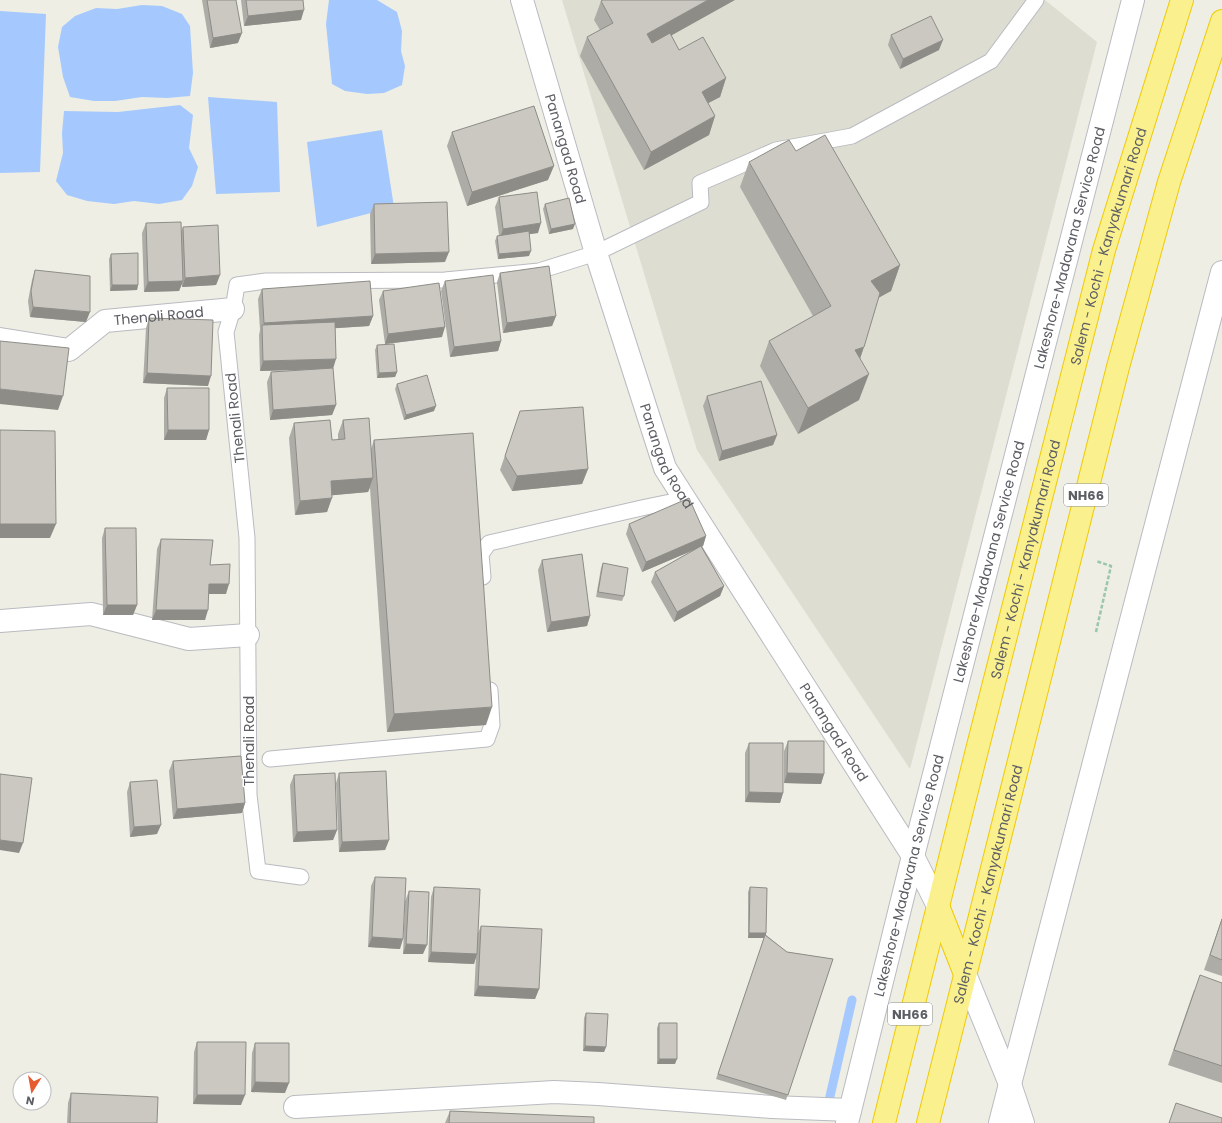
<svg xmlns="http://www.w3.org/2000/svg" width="1222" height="1123" font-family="Poppins,sans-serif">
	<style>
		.education { fill: #deddd2 }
		.water { fill: #a5c9fe }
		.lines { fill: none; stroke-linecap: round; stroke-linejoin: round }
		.stream { stroke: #a5c9fe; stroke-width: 9 }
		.lane-casing { stroke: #b9bbc0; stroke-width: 17 }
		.street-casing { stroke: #b9bbc0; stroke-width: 24 }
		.secondary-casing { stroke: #b9bbc2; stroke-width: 24 }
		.highway-casing { stroke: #efca03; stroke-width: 24 }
		.path { stroke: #9ac6ad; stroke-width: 2.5; stroke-dasharray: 4 2; stroke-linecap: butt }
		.lane { stroke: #fff; stroke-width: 15 }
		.street { stroke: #fff; stroke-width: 22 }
		.secondary { stroke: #fff; stroke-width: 22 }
		.highway { stroke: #fbf08e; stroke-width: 22 }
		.wall { fill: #aeaca6 }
		.shaded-wall { fill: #8d8c87 }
		.building { fill: #cac8c1; stroke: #8d8c87 }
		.labels { text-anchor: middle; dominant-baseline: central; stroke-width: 3; stroke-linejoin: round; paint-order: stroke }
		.shield { fill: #fff; stroke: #8d8e92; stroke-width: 1 }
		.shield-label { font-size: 13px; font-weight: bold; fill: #5c5e64 }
		.street-label { font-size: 14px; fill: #5c5e64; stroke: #fff }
	</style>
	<rect width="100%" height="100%" fill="#eeeee4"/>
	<!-- education -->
	<path class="education" d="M562,0H1045L1097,42L910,769L697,450Z"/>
	<!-- water -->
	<path class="water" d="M329,0H377L397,12L402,31L401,51L405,66L402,85L384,93L367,94L345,91L332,84L326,24Z
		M142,5L162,6L182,14L190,26L193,73L190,96L167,98L142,97L115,101H94L70,97L63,77L58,47L62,27L75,16L96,8L117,9Z
		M0,11L46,14L40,172L0,173Z
		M208,97L277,102L280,192L216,194Z
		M180,105L193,115L189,148L198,167L192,186L182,200L159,204L134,201L114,204L87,201L67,195L56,181L63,153L62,133L64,111L118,112Z
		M382,130L394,207L317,227L307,142Z"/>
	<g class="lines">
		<!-- stream -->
		<path class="stream" d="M828,1105L852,1000"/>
		<defs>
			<path id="lane" d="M483,577L481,554L489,543L646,507L685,499
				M270,759L487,739L492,725L490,690
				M301,877L258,871L249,795L247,538L226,332L233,309L237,285L266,281L445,280L539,271L596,253L701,202L700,183L776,150L852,136L991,61L1036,0"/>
			<g id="street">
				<path id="s1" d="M0,339L69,350L105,321L233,309"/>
				<path d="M0,621L91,614L189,639L248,635"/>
				<path d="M1010,1084L1222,272"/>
				<path d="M295,1107L554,1092L598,1094L772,1107L850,1110"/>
			</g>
			<g id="secondary">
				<path id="s2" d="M522,0L596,253L665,468L913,856L938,906"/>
				<path d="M965,974L1010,1084L1023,1123"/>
				<path id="s3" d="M847,1123L913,856L1133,0"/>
				<path d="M1000,1123L1010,1084"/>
			</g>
			<g id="highway">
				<path d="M938,906L965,974"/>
				<path id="s4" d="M884,1123L977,750L1104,250L1182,0"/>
				<path id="s5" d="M928,1123L1118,367L1169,182L1222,21"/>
			</g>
		</defs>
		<!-- lane casing -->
		<use href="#lane" class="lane-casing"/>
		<!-- street casing -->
		<use href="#street" class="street-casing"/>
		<!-- secondary casing -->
		<use href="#secondary" class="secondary-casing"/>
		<!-- highway casing -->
		<use href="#highway" class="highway-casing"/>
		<!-- path -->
		<path class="path" d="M1096,632L1111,566L1096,561"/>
		<!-- lane -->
		<use href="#lane" class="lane"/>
		<!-- street -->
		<use href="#street" class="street"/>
		<!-- secondary -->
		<use href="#secondary" class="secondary"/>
		<!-- highway -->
		<use href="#highway" class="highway"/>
	</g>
	<!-- wall -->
	<path class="wall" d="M202,0H236L238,43L210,48Z
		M241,0H303L301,20L244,26Z
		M601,1L671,35L679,50L726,78L720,97L708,103L715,116L709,135L644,170L580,56L587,37L600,30L594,20Z
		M891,35L939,50L900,69L888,45Z
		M452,132L548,180L467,206L447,146Z
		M796,151L900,265L891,291L879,297L860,359L859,400L798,434L760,366L769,341L813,316L740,187L749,162Z
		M499,197L538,233L529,234V256L498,259L495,241L497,236L499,235L495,207Z
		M374,204L445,262L371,264L370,214Z
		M545,204L573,229L549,234L543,209Z
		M146,223L181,232L183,227L220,275L216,285L182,287V284L179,291L144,292L142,233Z
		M111,254L138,285L137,290L110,291L109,259Z
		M35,270L86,322L30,317L28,301L32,280Z
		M500,273L556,316L552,326L503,333L497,282Z
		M445,281L501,341L498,351L450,357L441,291Z
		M262,289L373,316L369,326L335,328L333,368L336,405L332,415L270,420L267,382L271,372L314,369L260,371L259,335L260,330L258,299Z
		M383,291L442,337L385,344L379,300Z
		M149,318L208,386L143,383L146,328Z
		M377,345L397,372L395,377L377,378L375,350Z
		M397,384L434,411L404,420L395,389Z
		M167,388L209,430L206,440H164V398Z
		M707,396L777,435L773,445L719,461L703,406Z
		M343,420L371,449L374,440L486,725L387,732L370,488L368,492L332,495L327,512L295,515L289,438L294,423L332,440H338V434Z
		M515,426L588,469L582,484L512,491L500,470Z
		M629,524L706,536L703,546H702L724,586L720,596L674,622L651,582L655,572L694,550L642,572L626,534Z
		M105,528L137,605L133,615H103L102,538Z
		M161,539L210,565L226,594H209L205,620H152L157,549Z
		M542,560L590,616L587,626L547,632L538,570Z
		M603,563L624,596L622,601L596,597L601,568Z
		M788,741L824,774L821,784L784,783V751Z
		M749,743L783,793L780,803L745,802V753Z
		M173,761L245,803L242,813L173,819L169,771Z
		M339,773L389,840L385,850L339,852L336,783Z
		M294,775L337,830L333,840L293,842L290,785Z
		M130,782L157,834L130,837L127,792Z
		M375,877L400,949L368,947L371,886Z
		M434,887L478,933L481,926L539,989L535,999L474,996L476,957L474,964L428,962L431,897Z
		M750,887L766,933V935L787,952L833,959L786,1100L716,1079L764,938H748V892Z
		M409,891L423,954H403L405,901Z
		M1222,918V976L1204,970Z
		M1222,983V1083L1168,1065L1194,990Z
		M586,1013L606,1047L604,1052L583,1051L584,1018Z
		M659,1023L675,1064H657V1028Z
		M197,1042L241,1105L193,1104L194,1052Z
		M255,1043L285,1093L251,1092L252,1053Z
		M71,1093L157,1123H67L68,1103Z
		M450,1111L594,1123H445Z"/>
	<!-- shaded-wall -->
	<path class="shaded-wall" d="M708,0H735L640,53L647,34Z
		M304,10L301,20L244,26L248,16Z
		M242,33L238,43L210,48L213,38Z
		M943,40L939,50L900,69L903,59Z
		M726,78L720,97L695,110L702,92Z
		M715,116L709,135L644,170L651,152Z
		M554,166L548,180L467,206L472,192Z
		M541,223L538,233L500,238L503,229Z
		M575,224L573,229L549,234L551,229Z
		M531,251L529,256L498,259L499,254Z
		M449,252L445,262L371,264L375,254Z
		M900,265L891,291L862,307L871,281Z
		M220,275L216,285L182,287L185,278Z
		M183,281L179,291L144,292L148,282Z
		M112,285H138L137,290L110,291Z
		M33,307L90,312L86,322L30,317Z
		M373,316L369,326L263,333L262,328L264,323Z
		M556,316L552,326L503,333L507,323Z
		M445,327L442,337L385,344L388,334Z
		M501,341L498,351L450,357L454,347Z
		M864,347L855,373V350Z
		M336,359L333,369L260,371L263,361Z
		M397,372L395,377L377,378L379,373Z
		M147,373L211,376L208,386L143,383Z
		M869,374L859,400L798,434L808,408Z
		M0,389L63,396L58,410L0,404Z
		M336,405L332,415L270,420L273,410Z
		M436,406L434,411L404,420L406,415Z
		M168,430H209L206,440H164Z
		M777,435L773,445L719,461L722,451Z
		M588,469L582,484L512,491L517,476Z
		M373,478L368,492L325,496L331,481Z
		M332,498L327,512L295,515L300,501Z
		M0,524H56L50,538H0Z
		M706,536L703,546L642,572L646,562Z
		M209,584H229L226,594H206Z
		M724,586L720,596L674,622L677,612Z
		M107,605H137L133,615H103Z
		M156,610H208L205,620H152Z
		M590,616L587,626L547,632L551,622Z
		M492,707L486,725L387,732L394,714Z
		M787,773L824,774L821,784L784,783Z
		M749,792L783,793L780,803L745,802Z
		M245,803L242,813L173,819L177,809Z
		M161,825L157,834L130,837L134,827Z
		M337,830L333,840L293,842L297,832Z
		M0,840L23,843L19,853L0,850Z
		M389,840L385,850L339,852L342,842Z
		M749,933H766L765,938H748Z
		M372,937L403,939L400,949L368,947Z
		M406,944L427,945L423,954H403Z
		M431,952L477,954L474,964L428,962Z
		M478,986L539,989L535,999L474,996Z
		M585,1046L606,1047L604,1052L583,1051Z
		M659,1059H677L675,1064H657Z
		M255,1082L289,1083L285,1093L251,1092Z
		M197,1095H245L241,1105L193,1104Z"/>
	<!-- building -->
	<path class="building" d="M207,0H236L242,33L213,38Z
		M246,0H303L304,10L248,16Z
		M603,0H708L647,34L652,43L670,33L679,50L703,37L726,78L702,92L715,116L651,152L587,37L613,23L601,1Z
		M931,16L943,40L903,59L891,35Z
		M534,106L554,166L472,192L452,132Z
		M825,135L900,265L871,281L880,293L864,347L855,350L869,374L808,408L769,341L831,306L749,162L789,140L796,151Z
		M537,192L541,223L503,229L499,197Z
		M569,198L575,224L551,229L545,204Z
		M447,202L449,252L375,254L374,204Z
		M181,222L183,281L148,282L146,223Z
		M218,225L220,275L185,278L183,227Z
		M529,231L531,251L499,254L497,236Z
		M138,253V285H112L111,254Z
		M549,266L556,316L507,323L500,273Z
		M35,270L90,276V312L33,307L31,291Z
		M493,275L501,341L454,347L445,281Z
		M370,281L373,316L264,323L262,289Z
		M439,283L445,327L388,334L383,291Z
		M149,318L213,320L211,376L147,373Z
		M335,322L336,359L263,361L262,325Z
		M0,341L69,348L63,396L0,389Z
		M394,344L397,372L379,373L377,345Z
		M333,368L336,405L273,410L271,372Z
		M427,375L436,406L406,415L397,384Z
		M761,381L777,435L722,451L707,396Z
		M167,388H209V430H168Z
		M583,407L588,469L517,476L505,456L520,411Z
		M369,418L373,478L331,481L332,498L300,501L294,423L330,420L332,440L345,439L343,420Z
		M0,430L55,431L56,524H0Z
		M473,433L492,707L394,714L374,440Z
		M689,498L706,536L646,562L629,524Z
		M105,528H136L137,605H107Z
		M161,539L213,540L210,565L230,564L229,584H209L208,610H156Z
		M701,546L724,586L677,612L655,572Z
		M582,554L590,616L551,622L542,560Z
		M603,563L628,568L624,596L598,592Z
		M788,741H824V774L787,773Z
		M749,743H783V793L749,792Z
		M241,756L245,803L177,809L173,761Z
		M386,771L389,840L342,842L339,773Z
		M335,773L337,830L297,832L294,775Z
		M0,774L32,778L23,843L0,840Z
		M157,780L161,825L134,827L130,782Z
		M375,877L406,878L403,939L372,937Z
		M434,887L480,889L477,954L431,952Z
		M750,887L767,888L766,933H749Z
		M409,891L429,892L427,945L406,944Z
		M1222,919V960L1210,955Z
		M481,926L542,929L539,989L478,986Z
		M765,935L787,952L833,959L788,1095L718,1074Z
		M1200,975L1222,983V1066L1174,1050Z
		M586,1013L608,1014L606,1047L585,1046Z
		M659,1023H677V1059H659Z
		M197,1042H246L245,1095H197Z
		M255,1043H289V1083L255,1082Z
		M71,1093L158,1097L157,1123H70Z
		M1176,1103L1222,1118V1123H1169Z
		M450,1111L594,1117V1123H449Z"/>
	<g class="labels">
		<!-- shield labels -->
		<g class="shield">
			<rect x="1064" y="484" width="44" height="22" rx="3"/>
			<rect x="888" y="1003" width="44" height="22" rx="3"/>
		</g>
		<g class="shield-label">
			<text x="1086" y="495">NH66</text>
			<text x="910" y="1014">NH66</text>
		</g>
		<!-- street labels -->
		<g class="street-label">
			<text stroke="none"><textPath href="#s2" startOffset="155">Panangad Road</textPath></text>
			<text stroke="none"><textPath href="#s4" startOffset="905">Salem - Kochi - Kanyakumari Road</textPath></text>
			<text stroke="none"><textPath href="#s3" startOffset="903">Lakeshore-Madavana Service Road</textPath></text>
			<text stroke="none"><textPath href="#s1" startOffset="170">Thenoli Road</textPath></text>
			<text transform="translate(235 418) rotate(-96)">Thenali Road</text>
			<text stroke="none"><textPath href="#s2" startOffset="479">Panangad Road</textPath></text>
			<text stroke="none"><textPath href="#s4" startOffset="581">Salem - Kochi - Kanyakumari Road</textPath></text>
			<text stroke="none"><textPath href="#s3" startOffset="579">Lakeshore-Madavana Service Road</textPath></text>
			<text stroke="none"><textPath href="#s2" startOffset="803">Panangad Road</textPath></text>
			<text transform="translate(249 741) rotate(-90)">Thenali Road</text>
			<text stroke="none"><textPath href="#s3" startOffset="255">Lakeshore-Madavana Service Road</textPath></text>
			<text stroke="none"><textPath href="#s5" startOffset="246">Salem - Kochi - Kanyakumari Road</textPath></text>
		</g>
	</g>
	<!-- north arrow -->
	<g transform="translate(32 1091) rotate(191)"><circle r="19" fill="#ffffff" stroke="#bebfc1"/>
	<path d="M0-3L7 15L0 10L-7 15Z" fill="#e75b31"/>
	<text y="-6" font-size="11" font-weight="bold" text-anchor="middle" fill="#5c5e64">N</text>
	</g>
</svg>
